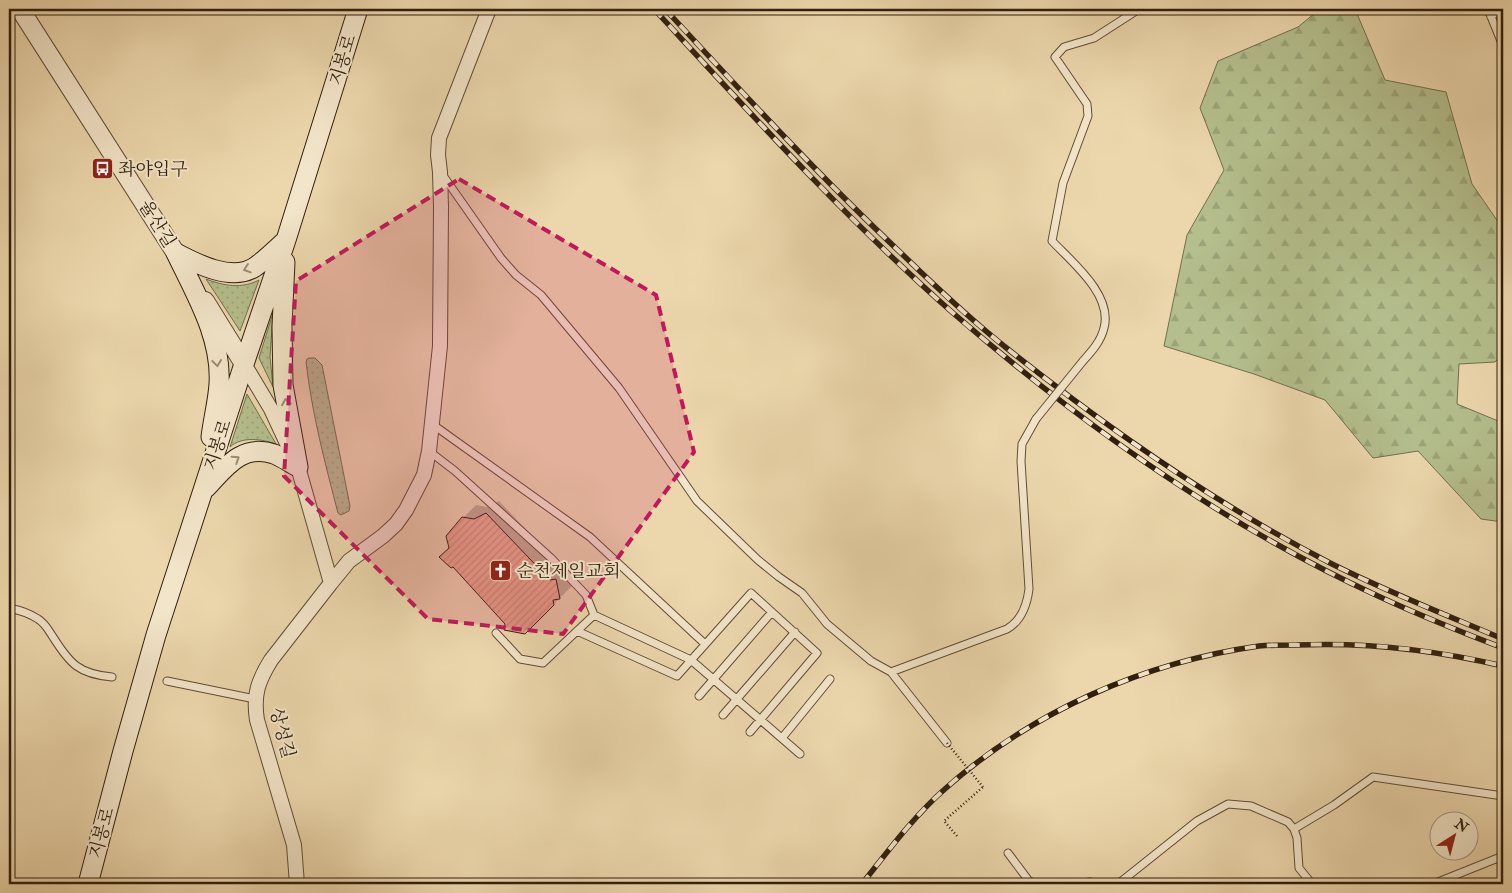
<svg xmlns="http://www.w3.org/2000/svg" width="1512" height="893" font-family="'IM FELL Double Pica','Noto Serif KR',serif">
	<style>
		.grass { fill: url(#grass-dots); stroke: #726f4e }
		.forest { fill: url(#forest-firs); stroke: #726f4e }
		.shadow { fill: #0003 }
		.building { fill: url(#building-hatch); stroke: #301f0f }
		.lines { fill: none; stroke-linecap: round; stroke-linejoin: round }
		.service-casing { stroke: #5f4d36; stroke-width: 9 }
		.minor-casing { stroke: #5f4d36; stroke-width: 16 }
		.tertiary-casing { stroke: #5f4d36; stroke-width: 20 }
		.secondary-casing { stroke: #301f0f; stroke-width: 21 }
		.path { stroke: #301f0f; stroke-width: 2.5; stroke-dasharray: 1 2.5; stroke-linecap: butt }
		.service { stroke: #f3e5c9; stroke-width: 7 }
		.minor { stroke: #f3e5c9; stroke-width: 14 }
		.tertiary { stroke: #f3e5c9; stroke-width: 18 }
		.secondary { stroke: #f3e5c9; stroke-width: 19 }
		.rail-casing { stroke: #301f0f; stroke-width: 5.5 }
		.rail { stroke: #f3e5c9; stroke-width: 4; stroke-dasharray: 11; stroke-linecap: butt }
		.service-bridge-casing { stroke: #5f4d36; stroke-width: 9; stroke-linecap: butt }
		.path-bridge { stroke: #301f0f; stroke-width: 2.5; stroke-dasharray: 1 2.5; stroke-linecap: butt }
		.service-bridge { stroke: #f3e5c9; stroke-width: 7 }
		.oneway { stroke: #9b8c75 }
		.marked { fill: #c2185b; fill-opacity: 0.2; stroke: #c2185b; stroke-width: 4; stroke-dasharray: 10 6; stroke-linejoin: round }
		.labels { text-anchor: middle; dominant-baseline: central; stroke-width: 4; stroke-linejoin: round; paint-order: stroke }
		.street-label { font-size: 18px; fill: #301f0f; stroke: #f3e5c9 }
		.poi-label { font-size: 18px; fill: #301f0f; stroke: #f3e5c9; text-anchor: start }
	</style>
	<defs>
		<pattern id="grass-dots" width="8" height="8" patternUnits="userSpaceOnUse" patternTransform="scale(1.25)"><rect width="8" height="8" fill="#b4bf8d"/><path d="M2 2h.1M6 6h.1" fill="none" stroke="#9ba478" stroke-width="1.8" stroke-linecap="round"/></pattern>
		<pattern id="forest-firs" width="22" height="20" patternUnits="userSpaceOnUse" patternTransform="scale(1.25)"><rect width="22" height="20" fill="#b4bf8d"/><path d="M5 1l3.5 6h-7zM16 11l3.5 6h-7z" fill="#9ba478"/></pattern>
		<pattern id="building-hatch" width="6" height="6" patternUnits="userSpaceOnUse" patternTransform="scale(1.25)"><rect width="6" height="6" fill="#e7ad89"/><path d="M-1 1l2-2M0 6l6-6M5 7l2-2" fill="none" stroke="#c69475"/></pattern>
	</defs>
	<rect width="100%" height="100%" fill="#ecd7ac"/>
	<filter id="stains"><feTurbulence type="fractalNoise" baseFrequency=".004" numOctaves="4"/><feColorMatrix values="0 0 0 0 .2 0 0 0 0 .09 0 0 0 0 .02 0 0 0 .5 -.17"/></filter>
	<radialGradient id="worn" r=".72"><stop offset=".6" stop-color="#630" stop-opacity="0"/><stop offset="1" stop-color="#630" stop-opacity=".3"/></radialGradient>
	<!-- grass -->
	<path class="grass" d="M206,279C224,286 242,289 259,280L240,331Z
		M273,313L270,357L273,387L259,358Z
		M309,358H315L322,365L350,506L349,511L341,515L338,513C325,463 312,414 306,362L307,359Z
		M247,394L276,444C262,439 242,436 230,447Z"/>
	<!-- forest -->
	<path class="forest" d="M1320,9H1355L1385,80L1446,92L1472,184L1503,229V353L1495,362L1459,364L1457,404L1503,423V522L1481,519L1418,451L1373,458L1325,400L1254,374L1164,346L1187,235L1224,170L1200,108L1218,61L1298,27Z"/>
	<!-- shadow -->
	<path class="shadow" d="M499,501L563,568L568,567L572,586L525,633L507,623L450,548L463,518L476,505L487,507Z"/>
	<!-- building -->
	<path class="building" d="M486,513L550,580L556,579L560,599L553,600L554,605L525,634L504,630L505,624L453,567L451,568L439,557L449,548L446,536L462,517L474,519Z"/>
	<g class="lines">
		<defs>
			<path id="service" d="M1488,9L1503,46
				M1491,17L1499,9
				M442,174L501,258L516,275L541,295L619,388L697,501L758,560L779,577L802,593L827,624L871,661L891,672L947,743
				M1083,361C1092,351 1101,341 1104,328C1113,295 1072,262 1052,241L1063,183L1088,116L1087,104L1055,57L1064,47L1094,38L1139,9
				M432,424L590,537L705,644
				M429,451L455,471L551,558L586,595L594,615L543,663L520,659L496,633
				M9,608C19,610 29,613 38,619C45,623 49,631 53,637C70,664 79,674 112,677
				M594,615L691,660L800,754
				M577,631L677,676L751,593L817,653L750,732
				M891,672L1007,629C1021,621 1027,605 1029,589L1021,461L1022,444L1036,419
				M167,681L255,699
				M699,696L772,612
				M723,715L795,632
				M782,738L830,679
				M1294,829L1334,805L1373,777L1503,796
				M1008,853L1029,881L1038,884
				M1075,884L1090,882L1092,884
				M1118,884L1197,821L1228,804L1251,806L1288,822L1294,829L1297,838L1299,868L1312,884
				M1433,884L1503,856"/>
			<path id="minor" d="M244,364L271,409L298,467L331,583
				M297,884L294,845L257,720C253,695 258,681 271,660L331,583L349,561L383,536L396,524L406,510L424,475L429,451L440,346L441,207L440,172L438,155L439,138L489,9"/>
			<path id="tertiary" d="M20,9L184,266
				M205,301L244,364"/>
			<path id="secondary" d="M176,253C195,293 222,337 219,384C218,401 213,420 211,437
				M176,253C197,264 232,282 255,267C265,260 275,250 285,241
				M285,262L282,327L283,385L298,467
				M206,488C225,468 242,443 274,454C282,457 290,463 298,467
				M88,884L123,751L156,635L244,364L286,240L358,9"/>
		</defs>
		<!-- service casing -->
		<use href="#service" class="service-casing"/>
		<!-- minor casing -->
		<use href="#minor" class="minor-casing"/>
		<!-- tertiary casing -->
		<use href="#tertiary" class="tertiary-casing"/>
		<!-- secondary casing -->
		<use href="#secondary" class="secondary-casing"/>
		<!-- path -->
		<path class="path" d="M957,836L944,821L983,787"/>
		<!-- service -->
		<use href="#service" class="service"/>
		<!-- minor -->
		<use href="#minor" class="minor"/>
		<!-- tertiary -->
		<use href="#tertiary" class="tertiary"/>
		<!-- secondary -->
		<use href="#secondary" class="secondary"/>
		<defs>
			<path id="rail" d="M654,9C750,113 846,219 953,313C1081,424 1224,525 1378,596C1419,615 1461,632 1503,648
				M665,9C742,92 819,176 902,254C936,287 971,320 1009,350C1110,430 1217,505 1332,564C1388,592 1446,615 1503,639
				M862,884C888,851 914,816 946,788C1033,711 1145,662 1259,646C1272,645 1285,645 1297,645C1367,642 1435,650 1503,666"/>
		</defs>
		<!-- rail casing -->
		<use href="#rail" class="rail-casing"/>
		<!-- rail -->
		<use href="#rail" class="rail"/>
		<defs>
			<path id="service-bridge" d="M1036,419L1083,361"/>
		</defs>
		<!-- service-bridge casing -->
		<use href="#service-bridge" class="service-bridge-casing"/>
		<!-- path-bridge -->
		<path class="path-bridge" d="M947,743L983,787"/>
		<!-- service-bridge -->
		<use href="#service-bridge" class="service-bridge"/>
	</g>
	<!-- one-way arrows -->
	<defs><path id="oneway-chevron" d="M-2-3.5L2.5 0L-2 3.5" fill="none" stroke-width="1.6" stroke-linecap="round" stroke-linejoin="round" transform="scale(1.25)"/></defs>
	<g class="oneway">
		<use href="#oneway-chevron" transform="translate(247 269) rotate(161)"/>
		<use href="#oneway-chevron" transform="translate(217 363) rotate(83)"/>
		<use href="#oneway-chevron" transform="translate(286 402) rotate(-100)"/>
		<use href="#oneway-chevron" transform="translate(236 459) rotate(-33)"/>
	</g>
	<!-- marked area -->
	<path class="marked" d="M459,179L656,295L694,452L563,634L428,619L284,476L296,281Z"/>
	<!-- icons -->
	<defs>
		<symbol id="bus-square" viewBox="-11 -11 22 22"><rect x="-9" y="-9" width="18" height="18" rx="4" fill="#8f2418" stroke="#f3e5c9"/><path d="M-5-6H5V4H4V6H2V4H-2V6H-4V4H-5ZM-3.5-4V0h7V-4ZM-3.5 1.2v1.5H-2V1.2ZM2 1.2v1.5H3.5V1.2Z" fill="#fff"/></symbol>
		<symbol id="church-square" viewBox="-11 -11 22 22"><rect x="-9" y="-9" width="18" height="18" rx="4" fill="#8f2418" stroke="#f3e5c9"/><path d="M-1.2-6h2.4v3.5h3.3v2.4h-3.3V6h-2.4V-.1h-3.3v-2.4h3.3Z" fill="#fff"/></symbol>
	</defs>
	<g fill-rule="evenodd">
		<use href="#bus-square" x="90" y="156" width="25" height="25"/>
		<use href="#church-square" x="488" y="558" width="25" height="25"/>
	</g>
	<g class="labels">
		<!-- street labels -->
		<g class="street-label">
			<text transform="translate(343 60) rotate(-73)">지봉로</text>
			<text transform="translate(157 224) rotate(58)">율산길</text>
			<text transform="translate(218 445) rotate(-72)">지봉로</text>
			<text transform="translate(282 733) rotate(75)">상성길</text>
			<text transform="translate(102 833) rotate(-75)">지봉로</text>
		</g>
		<!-- poi labels -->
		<g class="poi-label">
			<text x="118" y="169">좌야입구</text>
			<text x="516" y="571">순천제일교회</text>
		</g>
	</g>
	<!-- margin -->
	<rect width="1512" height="893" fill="none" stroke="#ecd7ac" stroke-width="30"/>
	<rect x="10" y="10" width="1492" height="873" fill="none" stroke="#301f0f" stroke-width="2.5"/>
	<rect x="15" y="15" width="1482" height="863" fill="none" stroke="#301f0f"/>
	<!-- north arrow -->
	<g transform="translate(1454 836) rotate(36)"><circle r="24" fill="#f3e5c9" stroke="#a5967f"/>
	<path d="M0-4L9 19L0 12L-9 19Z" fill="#8f2418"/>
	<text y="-8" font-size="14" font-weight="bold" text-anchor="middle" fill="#301f0f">N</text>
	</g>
	<rect width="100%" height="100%" filter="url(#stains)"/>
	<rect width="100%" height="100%" fill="url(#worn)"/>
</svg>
